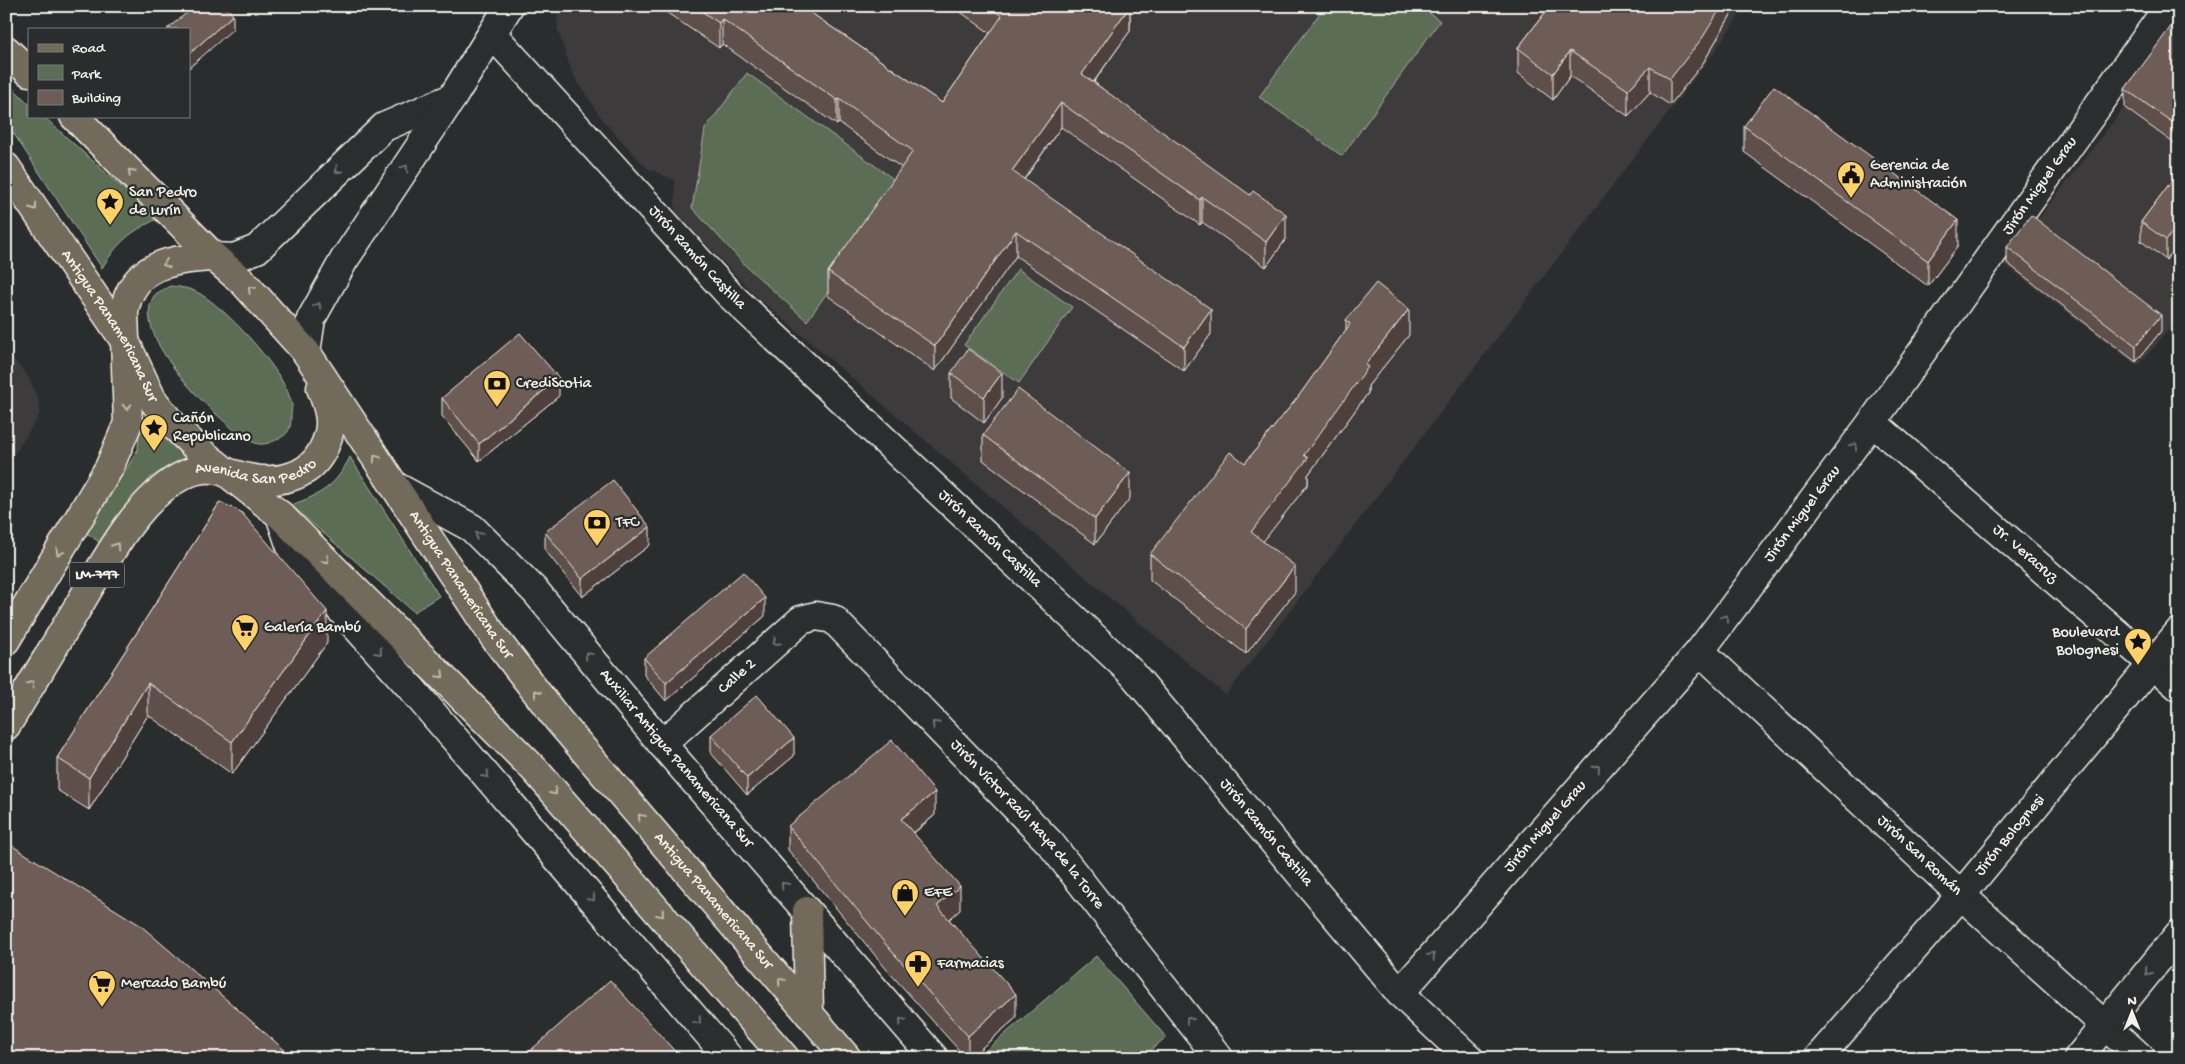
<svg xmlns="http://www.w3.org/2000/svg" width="2185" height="1064" font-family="'Gochi Hand',sans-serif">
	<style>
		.built { fill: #3e3b3a }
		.green { fill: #5b6d56; stroke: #a8af9f }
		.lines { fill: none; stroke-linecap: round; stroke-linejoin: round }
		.minor-casing { stroke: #f4f1e8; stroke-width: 31 }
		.major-casing { stroke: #f4f1e8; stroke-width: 31 }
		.minor { stroke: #2a2d2e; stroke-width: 28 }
		.major { stroke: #726b5a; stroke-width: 28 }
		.wall { fill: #5f4f4b; stroke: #f4f1e8 }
		.shaded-wall { fill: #4d403d; stroke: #f4f1e8 }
		.building { fill: #6e5c57; stroke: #f4f1e8 }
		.oneway { stroke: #71726f }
		.oneway2 { stroke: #c0bbaf }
		.labels { text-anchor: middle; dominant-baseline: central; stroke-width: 4.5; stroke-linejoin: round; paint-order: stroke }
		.shield { fill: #2a2d2e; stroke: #b7b6b0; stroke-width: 1 }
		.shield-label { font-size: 15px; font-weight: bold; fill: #f4f1e8 }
		.poi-label { font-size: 16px; fill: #f4f1e8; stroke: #2a2d2e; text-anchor: start }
		.street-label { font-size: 16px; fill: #f4f1e8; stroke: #2a2d2e }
	</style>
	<rect width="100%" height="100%" fill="#2a2d2e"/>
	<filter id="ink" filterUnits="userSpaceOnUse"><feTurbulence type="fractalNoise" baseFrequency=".02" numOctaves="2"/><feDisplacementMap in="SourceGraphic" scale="10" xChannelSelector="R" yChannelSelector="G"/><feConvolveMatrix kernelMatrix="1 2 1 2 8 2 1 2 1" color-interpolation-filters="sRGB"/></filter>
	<g filter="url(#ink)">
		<!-- built -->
		<path class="built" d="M558,6H1745L1715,51L1226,695L1124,610L756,296L675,212V180L647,168L604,122L573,75L557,28Z
			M2140,86L2179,116V317L2138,366L2004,264Z
			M6,350L29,378L38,399L40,413L36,421L6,467Z"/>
		<!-- green -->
		<path class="green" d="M1325,6H1420L1440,21L1342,156L1259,97Z
			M747,73L903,186L807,321L747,267L692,208L705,129Z
			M6,81L29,104V116H43L157,219C130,232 118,242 102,268L6,122Z
			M1018,269L1072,307L1019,383L964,345Z
			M170,286C183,287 194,289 205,297C232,315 286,373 292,405C292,408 291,413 291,416C291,426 290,433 280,438C275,441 265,445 259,444C245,441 234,430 224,421C199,400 131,332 154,296C157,292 165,289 170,286Z
			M140,416L191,460L170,465L150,478L103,545L84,531L129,465L138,449Z
			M350,457L439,596L414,612L291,505C322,494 335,487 350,457Z
			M1096,956L1166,1037L1142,1058H977Z"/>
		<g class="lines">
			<defs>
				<g id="minor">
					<path id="s1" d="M493,35L729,294L1132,673L1400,993L1469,1058"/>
					<path d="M214,257L234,258L257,249L384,127L452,98"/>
					<path d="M306,352L311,319L344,260L452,98L509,6"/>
					<path id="s2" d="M1872,422L2179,687"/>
					<path id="s3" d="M395,486L472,528L536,592L662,744L934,1058"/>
					<path d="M280,515L295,559L411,688L729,1058"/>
					<path id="s4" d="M1700,651L1961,895L2141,1058"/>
					<path id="s5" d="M662,744L801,620L816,616L833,619L1050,843L1219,1058"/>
					<path id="s6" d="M1400,993L1700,651L1872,422L2169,6"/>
					<path id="s7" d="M1818,1058L1961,895L2179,632"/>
					<path d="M2078,1058L2179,934"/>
				</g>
				<g id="major">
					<path d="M6,50L29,72"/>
					<path id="s8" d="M74,116L214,257L244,283L306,352L494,637L558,720L847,1058"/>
					<path id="s9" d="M6,167L125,341L152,399L170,422L201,452L280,515L535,770L785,1058"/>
					<path d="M6,640L109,468L128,423L124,312C132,264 172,259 214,257"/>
					<path id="s10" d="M6,726C30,687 53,648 76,610C103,566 134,502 180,477C208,461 221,472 248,478C276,484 307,478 321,453C335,428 331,413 321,388"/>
					<path d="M807,911L809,1014"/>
				</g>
			</defs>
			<!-- minor casing -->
			<use href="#minor" class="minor-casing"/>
			<!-- major casing -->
			<use href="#major" class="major-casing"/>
			<!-- minor -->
			<use href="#minor" class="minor"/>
			<!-- major -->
			<use href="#major" class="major"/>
		</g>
		<!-- wall -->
		<path class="wall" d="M657,6H801L942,103L990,33L952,6H1130V31L1094,82L1286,239L1266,267L1202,222L1200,225L1061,127L1024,180L1211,334L1184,371L1016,256L935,371L828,296V272L902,168L839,123L837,125L722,44L719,48Z
			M1550,6H1736L1703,63L1670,105L1650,92L1628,116L1570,76L1553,100L1518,73V48Z
			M2179,17V147L2125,108V89Z
			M1744,126L1958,246L1928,286L1744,152Z
			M2179,171L2166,260L2141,241V222Z
			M2007,247L2161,331L2136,362L2007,263Z
			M1346,320L1409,335L1368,386V393L1308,475V484L1263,541L1295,592L1246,654L1150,580V554L1245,463L1298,397L1346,330Z
			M951,373L1002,398L984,423L951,398Z
			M559,396L479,461L442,416V398Z
			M983,435L1130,498L1095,544L983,460Z
			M220,502L327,643L232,774L148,715L89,810L57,790V758Z
			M545,532L650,545L582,597L545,550Z
			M765,616L666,701L644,675V658Z
			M711,735L794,756L747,795L711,753Z
			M935,815L914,833L960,910L949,919L1016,1018L970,1058H966L888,971L788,850V826Z"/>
		<!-- shaded-wall -->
		<path class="shaded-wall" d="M1130,6V31L1082,98V74Z
			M1722,6H1736L1703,63L1670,105V79Z
			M233,15V29L189,68V54Z
			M722,19V44L719,48V23Z
			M1570,51V76L1553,100V74Z
			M1650,67V92L1628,116V90Z
			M839,99V123L837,125V100Z
			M1061,103V127L1012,196V171Z
			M1202,197V222L1200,225V200Z
			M1286,214V239L1266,267V242Z
			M1958,220V246L1928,286V261Z
			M2179,223V243L2166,260V240Z
			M1016,231V256L935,371V346Z
			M1211,309V334L1184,371V347Z
			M1409,309V335L1368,386V393L1308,475V484L1251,557V532L1365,365Z
			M2161,315V331L2136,362V346Z
			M1002,373V398L984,423V397Z
			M559,378V396L479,461V444Z
			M1130,473V498L1095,544V519Z
			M650,527V545L582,597V579Z
			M1295,566V592L1246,654V629Z
			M765,598V616L666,701V683Z
			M327,611V643L232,774V742Z
			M148,683V715L89,810V778Z
			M794,738V756L747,795V778Z
			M935,792V815L901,843V819Z
			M960,886V910L937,930V906Z
			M1016,994V1018L970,1058H968V1036Z"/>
		<!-- building -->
		<path class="building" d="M195,6H226L233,15L189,54V29H167Z
			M694,6H801L942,103L1002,16L988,6H1130L1082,74L1250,195L1253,191L1286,214L1266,242L1202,197L1200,200L1061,103L1012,171L1211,309L1184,347L1016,231L935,346L828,272L913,151L839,99L837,100L722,19L719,23Z
			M1550,6H1722L1703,37L1670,79L1650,67L1628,90L1570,51L1553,74L1518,48Z
			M2178,17H2179V127L2125,89Z
			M1774,86L1958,220L1928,261L1744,126Z
			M2179,171V223L2166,240L2141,222Z
			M2031,215L2161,315L2136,346L2007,247Z
			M1376,283L1409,309L1365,365L1368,367L1304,455L1308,458L1251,532L1295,566L1246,629L1150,554L1230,452L1245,463L1298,397L1350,324L1346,320Z
			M520,333L559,378L479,444L442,398Z
			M968,349L1002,373L984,397L951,373Z
			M1018,389L1130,473L1095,519L983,435Z
			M613,480L650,527L582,579L545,532Z
			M220,502L241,512L327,611L232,742L148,683L89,778L57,758Z
			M743,572L765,598L666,683L644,658Z
			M757,695L794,738L747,778L711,735Z
			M892,740L935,792L901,819L960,886L937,906L1016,994L968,1036L888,947L788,826Z
			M6,842L140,925L294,1058H6Z
			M610,980L681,1058H522Z"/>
		<!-- one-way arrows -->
		<defs><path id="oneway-chevron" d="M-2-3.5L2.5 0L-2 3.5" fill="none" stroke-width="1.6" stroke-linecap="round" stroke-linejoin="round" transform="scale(1.25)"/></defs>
		<g class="oneway">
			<use href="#oneway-chevron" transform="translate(405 168) rotate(-56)"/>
			<use href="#oneway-chevron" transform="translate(338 170) rotate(136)"/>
			<use href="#oneway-chevron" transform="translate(318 306) rotate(-61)"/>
			<use href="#oneway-chevron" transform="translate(1854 446) rotate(-53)"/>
			<use href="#oneway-chevron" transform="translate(478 535) rotate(-135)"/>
			<use href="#oneway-chevron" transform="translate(1725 618) rotate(-53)"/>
			<use href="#oneway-chevron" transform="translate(776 642) rotate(138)"/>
			<use href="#oneway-chevron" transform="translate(379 652) rotate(48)"/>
			<use href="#oneway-chevron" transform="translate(588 655) rotate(-130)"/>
			<use href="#oneway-chevron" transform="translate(935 724) rotate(-134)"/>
			<use href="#oneway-chevron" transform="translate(1597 768) rotate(-49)"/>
			<use href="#oneway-chevron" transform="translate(486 775) rotate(49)"/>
			<use href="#oneway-chevron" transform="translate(784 885) rotate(-131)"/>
			<use href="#oneway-chevron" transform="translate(592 898) rotate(49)"/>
			<use href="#oneway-chevron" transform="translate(1432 956) rotate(-49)"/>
			<use href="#oneway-chevron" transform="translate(2148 972) rotate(129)"/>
			<use href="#oneway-chevron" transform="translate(1189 1020) rotate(-128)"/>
			<use href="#oneway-chevron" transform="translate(698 1021) rotate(49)"/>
			<use href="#oneway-chevron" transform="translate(902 1021) rotate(-131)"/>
		</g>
		<g class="oneway2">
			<use href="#oneway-chevron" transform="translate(131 172) rotate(-135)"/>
			<use href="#oneway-chevron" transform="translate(34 207) rotate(55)"/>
			<use href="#oneway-chevron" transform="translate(166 264) rotate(161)"/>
			<use href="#oneway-chevron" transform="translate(251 289) rotate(-134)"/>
			<use href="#oneway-chevron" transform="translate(127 407) rotate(88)"/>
			<use href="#oneway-chevron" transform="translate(376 458) rotate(-124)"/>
			<use href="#oneway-chevron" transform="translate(116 546) rotate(-57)"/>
			<use href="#oneway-chevron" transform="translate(59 552) rotate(121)"/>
			<use href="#oneway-chevron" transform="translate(326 560) rotate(45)"/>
			<use href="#oneway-chevron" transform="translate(441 675) rotate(45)"/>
			<use href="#oneway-chevron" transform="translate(31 684) rotate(-59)"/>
			<use href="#oneway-chevron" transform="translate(537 693) rotate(-127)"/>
			<use href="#oneway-chevron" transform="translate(554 792) rotate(49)"/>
			<use href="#oneway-chevron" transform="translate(641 817) rotate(-130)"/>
			<use href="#oneway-chevron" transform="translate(661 914) rotate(49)"/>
			<use href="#oneway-chevron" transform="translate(781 981) rotate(-130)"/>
		</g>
	</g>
	<!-- icons -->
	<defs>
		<symbol id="civic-pin" viewBox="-11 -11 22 30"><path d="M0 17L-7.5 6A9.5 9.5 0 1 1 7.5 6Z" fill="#ffd166" stroke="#2a2d2e"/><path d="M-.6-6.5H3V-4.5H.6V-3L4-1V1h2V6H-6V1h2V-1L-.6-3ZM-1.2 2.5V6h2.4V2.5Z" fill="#111"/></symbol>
		<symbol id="sight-pin" viewBox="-11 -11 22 30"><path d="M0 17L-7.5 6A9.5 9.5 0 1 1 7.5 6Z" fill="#ffd166" stroke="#2a2d2e"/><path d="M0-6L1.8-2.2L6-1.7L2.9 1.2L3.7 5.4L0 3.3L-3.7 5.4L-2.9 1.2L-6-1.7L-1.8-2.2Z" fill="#111"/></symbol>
		<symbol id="bank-pin" viewBox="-11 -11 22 30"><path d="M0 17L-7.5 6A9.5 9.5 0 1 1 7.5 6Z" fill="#ffd166" stroke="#2a2d2e"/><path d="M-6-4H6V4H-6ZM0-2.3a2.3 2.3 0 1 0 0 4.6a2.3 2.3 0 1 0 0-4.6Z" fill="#111"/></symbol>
		<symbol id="supermarket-pin" viewBox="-11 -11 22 30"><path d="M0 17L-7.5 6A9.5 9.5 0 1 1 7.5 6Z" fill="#ffd166" stroke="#2a2d2e"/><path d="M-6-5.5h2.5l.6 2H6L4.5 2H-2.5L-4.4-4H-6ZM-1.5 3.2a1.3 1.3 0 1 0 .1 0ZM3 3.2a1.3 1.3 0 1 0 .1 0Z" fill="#111"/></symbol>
		<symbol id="shop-pin" viewBox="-11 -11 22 30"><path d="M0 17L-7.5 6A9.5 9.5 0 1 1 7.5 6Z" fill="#ffd166" stroke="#2a2d2e"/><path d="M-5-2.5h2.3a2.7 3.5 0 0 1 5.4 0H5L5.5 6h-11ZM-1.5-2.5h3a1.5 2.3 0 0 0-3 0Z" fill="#111"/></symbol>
		<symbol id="pharmacy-pin" viewBox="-11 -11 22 30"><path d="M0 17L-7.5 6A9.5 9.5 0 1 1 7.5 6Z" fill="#ffd166" stroke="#2a2d2e"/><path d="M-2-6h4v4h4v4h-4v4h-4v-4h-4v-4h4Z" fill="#111"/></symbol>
	</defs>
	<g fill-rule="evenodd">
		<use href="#civic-pin" x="1835" y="159" width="32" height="43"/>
		<use href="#sight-pin" x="94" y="186" width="32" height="43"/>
		<use href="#bank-pin" x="481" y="368" width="32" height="43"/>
		<use href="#sight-pin" x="138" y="412" width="32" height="43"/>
		<use href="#bank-pin" x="581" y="507" width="32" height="43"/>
		<use href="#supermarket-pin" x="229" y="612" width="32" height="43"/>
		<use href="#sight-pin" x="2122" y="626" width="32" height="43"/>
		<use href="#shop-pin" x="889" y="877" width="32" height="43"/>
		<use href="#pharmacy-pin" x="902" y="948" width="32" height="43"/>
		<use href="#supermarket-pin" x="86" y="968" width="32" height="43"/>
	</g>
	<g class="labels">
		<!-- shield labels -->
		<rect class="shield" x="69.5" y="562.5" width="55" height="25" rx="4"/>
		<g class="shield-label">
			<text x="97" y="575">LM-797</text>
		</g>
		<!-- poi labels -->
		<g class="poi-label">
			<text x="1870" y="166">Gerencia de<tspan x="1870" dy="18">Administración</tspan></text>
			<text x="129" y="193">San Pedro<tspan x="129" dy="18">de Lurín</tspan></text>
			<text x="516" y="384">CrediScotia</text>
			<text x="173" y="419">Cañón<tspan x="173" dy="18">Republicano</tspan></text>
			<text x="616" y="523">TFC</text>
			<text x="264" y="628">Galería Bambú</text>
			<text x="2119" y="633" text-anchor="end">Boulevard<tspan x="2119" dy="18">Bolognesi</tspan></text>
			<text x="924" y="893">EFE</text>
			<text x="937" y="964">Farmacias</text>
			<text x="121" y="984">Mercado Bambú</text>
		</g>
		<!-- street labels -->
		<g class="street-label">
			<text stroke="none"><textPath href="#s6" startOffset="1031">Jirón Miguel Grau</textPath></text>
			<text stroke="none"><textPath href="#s1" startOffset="302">Jirón Ramón Castilla</textPath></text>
			<text stroke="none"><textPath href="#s9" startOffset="190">Antigua Panamericana Sur</textPath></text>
			<text stroke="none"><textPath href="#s10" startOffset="386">Avenida San Pedro</textPath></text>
			<text stroke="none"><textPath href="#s6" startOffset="626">Jirón Miguel Grau</textPath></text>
			<text stroke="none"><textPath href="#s1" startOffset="708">Jirón Ramón Castilla</textPath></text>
			<text stroke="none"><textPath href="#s2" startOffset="202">Jr. Veracruz</textPath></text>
			<text stroke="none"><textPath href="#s8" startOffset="611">Antigua Panamericana Sur</textPath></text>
			<text stroke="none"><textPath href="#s5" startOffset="101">Calle 2</textPath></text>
			<text stroke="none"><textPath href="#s3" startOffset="396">Auxiliar Antigua Panamericana Sur</textPath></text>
			<text stroke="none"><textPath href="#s5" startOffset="502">Jirón Víctor Raúl Haya de la Torre</textPath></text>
			<text stroke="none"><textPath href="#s6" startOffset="221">Jirón Miguel Grau</textPath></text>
			<text stroke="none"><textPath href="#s1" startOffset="1112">Jirón Ramón Castilla</textPath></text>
			<text stroke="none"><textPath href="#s7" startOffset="294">Jirón Bolognesi</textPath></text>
			<text stroke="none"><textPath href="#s4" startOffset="300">Jirón San Román</textPath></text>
			<text stroke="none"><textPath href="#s8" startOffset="1016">Antigua Panamericana Sur</textPath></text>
		</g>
	</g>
	<!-- margin -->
	<rect width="2185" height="1064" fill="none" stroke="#2a2d2e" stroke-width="25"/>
	<rect x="12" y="12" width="2160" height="1039" fill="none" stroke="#f4f1e8" stroke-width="2" filter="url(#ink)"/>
	<!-- legend -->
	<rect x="28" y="28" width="162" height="90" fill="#2a2d2e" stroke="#7b7b78"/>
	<rect x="38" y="44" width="25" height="8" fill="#726b5a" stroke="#7b7b78"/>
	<text x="72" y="52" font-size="15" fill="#f4f1e8">Road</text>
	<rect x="38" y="65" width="25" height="15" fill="#5b6d56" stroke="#7b7b78"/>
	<text x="72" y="78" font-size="15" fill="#f4f1e8">Park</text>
	<rect x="38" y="90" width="25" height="15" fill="#6e5c57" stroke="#7b7b78"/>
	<text x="72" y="102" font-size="15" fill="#f4f1e8">Building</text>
	<!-- north arrow -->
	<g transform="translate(2132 1012)" stroke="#2a2d2e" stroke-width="4" paint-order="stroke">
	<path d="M0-4L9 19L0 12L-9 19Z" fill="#f4f1e8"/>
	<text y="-8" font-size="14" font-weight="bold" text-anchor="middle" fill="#f4f1e8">N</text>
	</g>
</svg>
